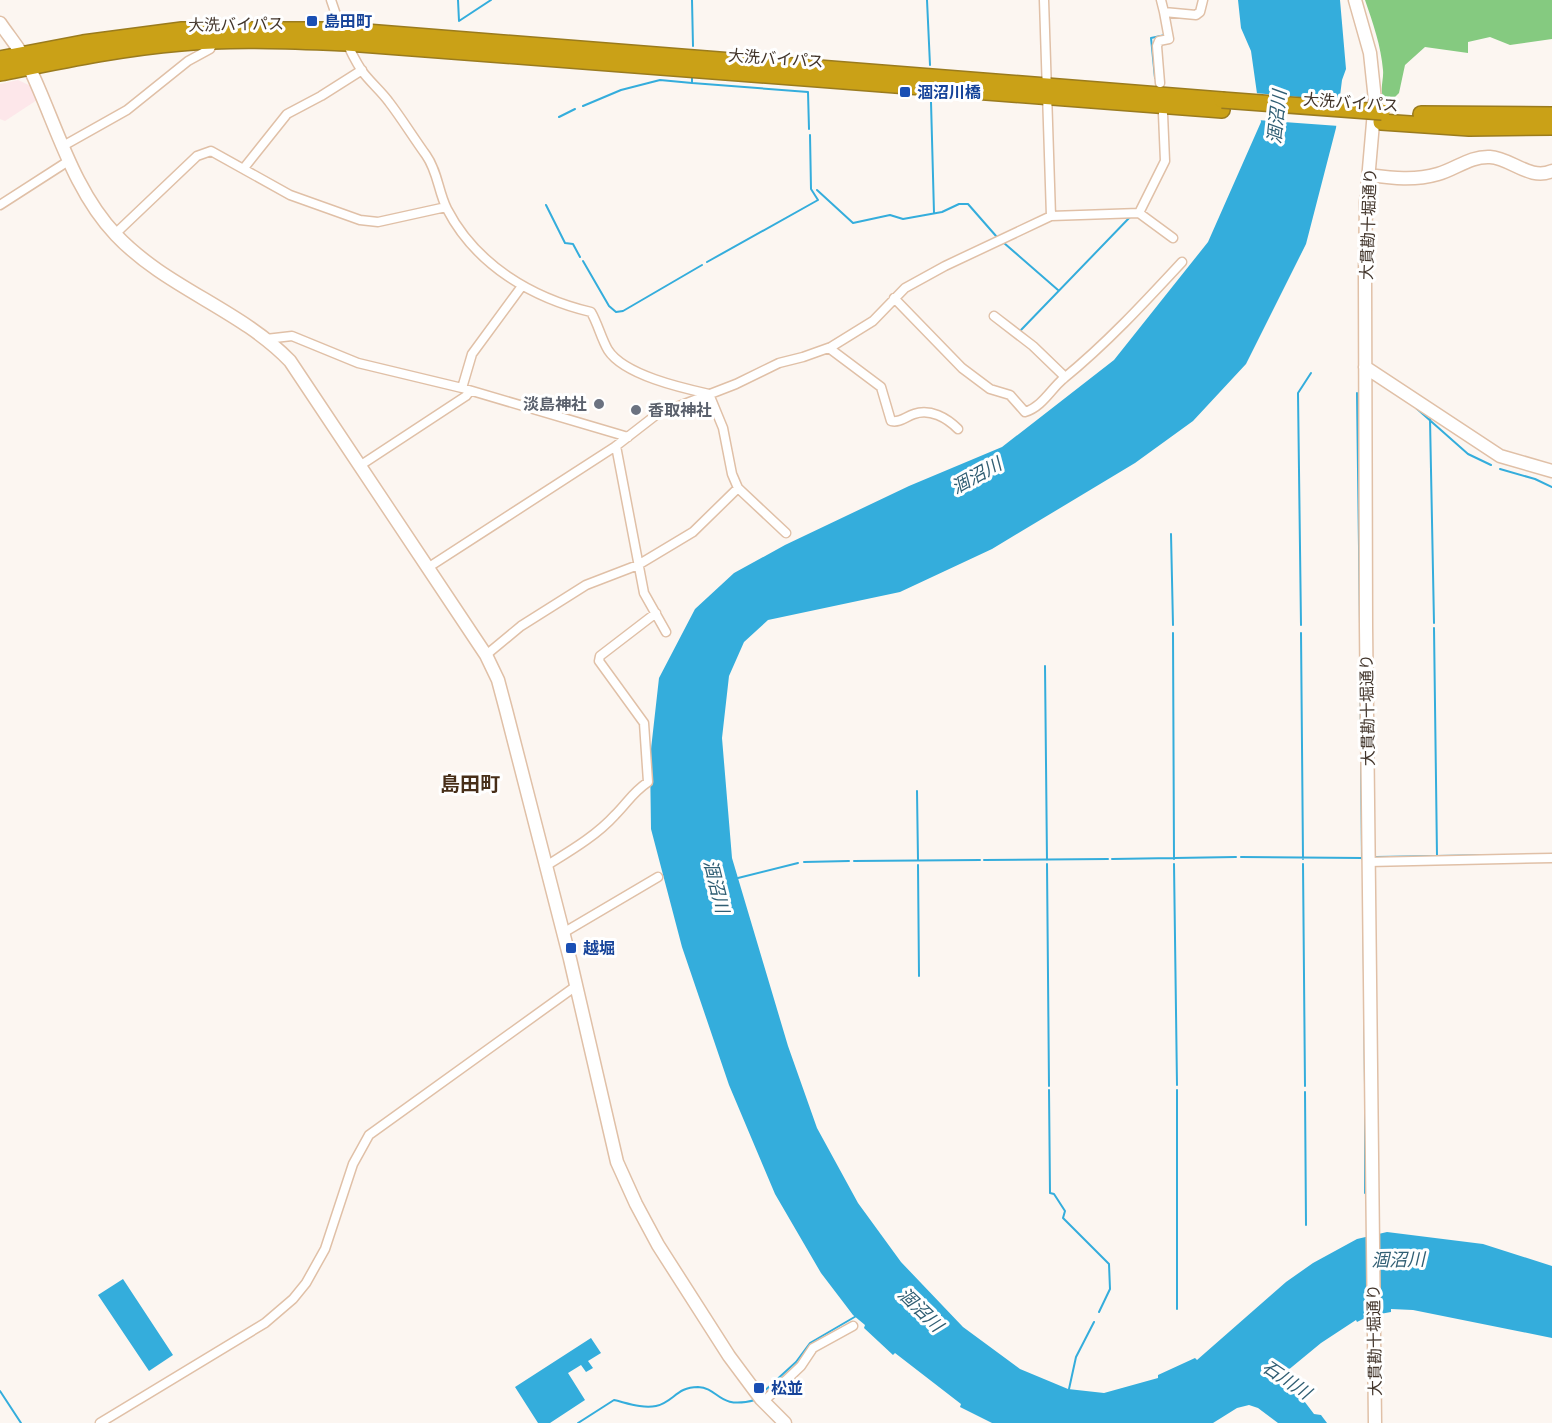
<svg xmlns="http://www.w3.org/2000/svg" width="1552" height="1423" font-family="'Noto Sans','Noto Sans JP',sans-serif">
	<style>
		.commercial { fill: #fde7ea }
		.forest { fill: #85ca80 }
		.water { fill: #34addc }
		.pier { fill: #fcf6f1 }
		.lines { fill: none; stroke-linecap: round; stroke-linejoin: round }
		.stream { stroke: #34addc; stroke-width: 2 }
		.street-casing { stroke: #e0c0a7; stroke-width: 11 }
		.secondary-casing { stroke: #e0c0a7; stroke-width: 15 }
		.highway-casing { stroke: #9a7b1e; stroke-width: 18 }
		.street { stroke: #fff; stroke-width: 8 }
		.secondary { stroke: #fff; stroke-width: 12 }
		.highway { stroke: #caa117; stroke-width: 15 }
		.highway-bridge-casing { stroke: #9a7b1e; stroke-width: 18; stroke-linecap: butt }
		.highway-bridge { stroke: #caa117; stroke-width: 15 }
		.transit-dot { fill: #1a4fb4; stroke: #fff; stroke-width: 2 }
		.worship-dot { fill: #6b7280; stroke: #fff; stroke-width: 2 }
		.labels { text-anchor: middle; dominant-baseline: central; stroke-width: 6; stroke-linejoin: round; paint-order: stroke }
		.transit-label { font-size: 16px; font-weight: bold; fill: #164399; stroke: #fff; text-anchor: start }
		.street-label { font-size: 16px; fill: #42352b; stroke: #fff }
		.worship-label { font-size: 16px; font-weight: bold; fill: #5b616d; stroke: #fff; text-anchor: end }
		.water-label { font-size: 18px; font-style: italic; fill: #305e73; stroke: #fff }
		.quarter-label { font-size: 20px; font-weight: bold; fill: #472e18; stroke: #fff }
	</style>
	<rect width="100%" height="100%" fill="#fcf6f1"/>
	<!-- commercial -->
	<path class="commercial" d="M18,80L31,86L37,100L5,121L0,119V84Z"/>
	<!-- forest -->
	<path class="forest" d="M1365,0H1552V39L1510,45L1490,37L1468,42V53L1425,47L1405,65L1399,93L1395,97L1384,99C1379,90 1384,80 1383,70C1381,46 1373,23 1365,0Z"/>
	<!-- water -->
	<path class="water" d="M1238,0H1340L1346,69L1342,80L1336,128L1306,244L1246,364L1193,421L1135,463L992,549L900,592L768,620L744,642L729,676L722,738L732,858L788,1046L817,1128L858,1203L901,1262L963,1327L1020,1369L1068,1389L1104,1393L1158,1378V1375L1195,1358L1197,1360L1286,1282L1313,1263L1357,1239L1387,1232L1483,1244L1552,1266V1338L1413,1310L1391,1309V1312L1369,1316L1357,1322L1356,1320L1321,1343L1287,1371L1295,1389L1314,1414L1321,1415L1327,1423H1278L1258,1408L1249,1405L1237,1408L1213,1423H992L960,1407L961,1404L895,1353L893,1355L864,1328L865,1325L853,1315L821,1273L775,1194L729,1085L682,947L651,829L650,758L659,678L695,609L734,573L785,545L909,486L1002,447L1114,360L1208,242L1261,122L1251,51L1241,28Z
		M123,1279L173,1355L149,1371L98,1295Z
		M591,1338L601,1353L588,1361L593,1368L586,1372L581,1365L568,1373L585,1400L550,1423H538L515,1387Z"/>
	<!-- pier -->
	<path class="pier" d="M1254,93L1344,101L1339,126L1257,120Z"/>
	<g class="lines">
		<!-- stream -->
		<path class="stream" d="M458,0L459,21L491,0
			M692,0L693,46
			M927,0L930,65
			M1157,0L1162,18
			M1155,78L1151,38L1165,35
			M692,83L808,92L809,129
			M931,102L934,213
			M583,106L621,90L660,80L692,83V78
			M1159,115L1160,131
			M559,117L575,109
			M817,190L853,223L890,215L903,219L942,212L959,204H968L996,236
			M546,205L565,243L573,244L580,257
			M1004,243L1058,290
			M583,261L609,306L616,312L623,311L702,265
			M707,262L818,200L811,189L810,135
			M1021,330L1131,216
			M1357,393L1360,624
			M1416,408L1468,454L1491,465
			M1430,419L1434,623
			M1500,469L1535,479L1552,487
			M1171,534L1173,625
			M1301,625L1298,393L1311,373
			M1434,628L1437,856
			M1360,631L1362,859
			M1173,633L1174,859
			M1301,633L1303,859
			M1045,666L1047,860
			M917,791L918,860
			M1241,857L1362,858
			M1376,857L1496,855
			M1112,859L1236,857
			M984,860L1108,859
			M854,861L980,860
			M804,862L849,861
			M1047,864L1049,1086
			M1174,864L1177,1085
			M1303,864L1305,1086
			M1363,864L1365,1084
			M918,865L919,976
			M738,878L798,863
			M1049,1090L1050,1193L1054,1194L1065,1211L1063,1218L1109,1264L1110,1289L1099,1312
			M1305,1092L1306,1225
			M1365,1093V1193
			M1177,1309V1090
			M1069,1389L1076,1357L1094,1322
			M0,1391L21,1423
			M761,1394L796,1362L810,1343L858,1315
			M578,1423L614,1400C627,1403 643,1409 656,1406C674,1402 676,1387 698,1387C720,1388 717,1410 755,1400"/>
		<defs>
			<path id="street" d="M331,0C339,24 348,50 362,71C370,82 381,91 389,102C402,119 413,137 426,155C438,172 438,191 447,209C476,265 532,298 591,312C598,324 601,338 608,350C624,375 682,388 709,394L723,428L732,474L738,488L786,533
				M1044,0L1051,216
				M1161,0L1164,12
				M1160,83L1157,46L1159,41L1169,39L1164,12L1196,15L1200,12L1203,0
				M1163,114L1165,161L1139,213L1173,238
				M63,146L127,110L188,61L210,49L214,41
				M244,168L287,114L321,96L362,70
				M0,205L70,160
				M115,234L197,156L211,151L290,195L360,220L378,222L446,207
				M894,298L962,368L990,389L1010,395L1025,412C1042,407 1051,389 1063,379C1106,344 1144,303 1182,262
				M994,316L1033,346L1062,374L1063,379
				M266,339L292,336L358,363L462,388L628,437
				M829,348L881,387L891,421C900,423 905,417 914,414C930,408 947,418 958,429
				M462,388L472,354L522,286
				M616,446L644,593L666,632
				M361,465L466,396L470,391
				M429,567L616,446L656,415L736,384L779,363L803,357L831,347L873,321L905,288L945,266L1051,216L1139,213
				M486,655L521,626L586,585L638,565L693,532L738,488
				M1368,862L1552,858
				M546,866C570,851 596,836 615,815C628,802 632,793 648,782L644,723L599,661L600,656L656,613
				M563,933L658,877
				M763,1402L801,1366L813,1348L853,1326
				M100,1423L265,1323L293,1299L306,1283L325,1249L353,1164L369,1135L576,986"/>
			<path id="secondary" d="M1355,0L1370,53L1375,100L1366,203L1365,274L1366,626L1375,1423
				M0,23C10,38 23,52 30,69C56,124 73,190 116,235C166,288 240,309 290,361L486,655L498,680L506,710L570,959L617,1162L636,1204L658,1245L729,1356L761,1399L785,1423
				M1369,175C1392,178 1414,181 1438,174C1456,169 1470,156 1490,157C1511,158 1530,181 1552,171
				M1365,367L1500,456L1552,471"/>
			<path id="highway" d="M0,59L83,43L182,30H341L1222,100
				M0,73C60,61 120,48 181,43C236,38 292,41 347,43L1222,110
				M1421,114L1552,115
				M1381,122L1469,128L1552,127"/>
		</defs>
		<!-- street casing -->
		<use href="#street" class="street-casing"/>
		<!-- secondary casing -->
		<use href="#secondary" class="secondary-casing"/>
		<!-- highway casing -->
		<use href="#highway" class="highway-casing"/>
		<!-- street -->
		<use href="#street" class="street"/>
		<!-- secondary -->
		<use href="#secondary" class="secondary"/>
		<!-- highway -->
		<use href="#highway" class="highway"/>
		<defs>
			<path id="highway-bridge" d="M1222,100L1382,112"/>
		</defs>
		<!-- highway-bridge casing -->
		<use href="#highway-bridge" class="highway-bridge-casing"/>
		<!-- highway-bridge -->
		<use href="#highway-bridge" class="highway-bridge"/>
	</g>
	<!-- markers -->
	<g class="transit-dot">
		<rect x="306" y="15" width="12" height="12" rx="3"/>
		<rect x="899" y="86" width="12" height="12" rx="3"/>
		<rect x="565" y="942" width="12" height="12" rx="3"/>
		<rect x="753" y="1382" width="12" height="12" rx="3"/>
	</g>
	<g class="worship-dot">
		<circle cx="599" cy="404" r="6"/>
		<circle cx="636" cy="410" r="6"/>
	</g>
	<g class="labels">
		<!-- transit labels -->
		<g class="transit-label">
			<text x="324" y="21">島田町</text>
			<text x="917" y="92">涸沼川橋</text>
			<text x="583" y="948">越堀</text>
			<text x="771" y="1388">松並</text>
		</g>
		<!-- street labels -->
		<g class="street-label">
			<text transform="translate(236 24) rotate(-1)">大洗バイパス</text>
			<text transform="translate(776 58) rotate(4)">大洗バイパス</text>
			<text transform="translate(1351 102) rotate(4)">大洗バイパス</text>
			<text transform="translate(1368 224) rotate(-88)">大貫勘十堀通り</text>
			<text transform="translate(1367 710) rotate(-91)">大貫勘十堀通り</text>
			<text transform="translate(1374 1340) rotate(-91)">大貫勘十堀通り</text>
		</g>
		<!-- worship labels -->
		<g class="worship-label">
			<text x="587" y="404">淡島神社</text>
			<text x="648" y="410" text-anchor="start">香取神社</text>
		</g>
		<!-- water labels -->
		<g class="water-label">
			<text transform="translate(1276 117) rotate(-84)">涸沼川</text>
			<text transform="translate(976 475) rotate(-29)">涸沼川</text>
			<text transform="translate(717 886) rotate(76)">涸沼川</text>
			<text transform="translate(1398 1259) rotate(-1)">涸沼川</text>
			<text transform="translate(921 1309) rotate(44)">涸沼川</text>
			<text transform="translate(1287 1379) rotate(34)">石川川</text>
		</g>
		<!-- quarter labels -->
		<g class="quarter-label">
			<text x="470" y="783">島田町</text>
		</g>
	</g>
</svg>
